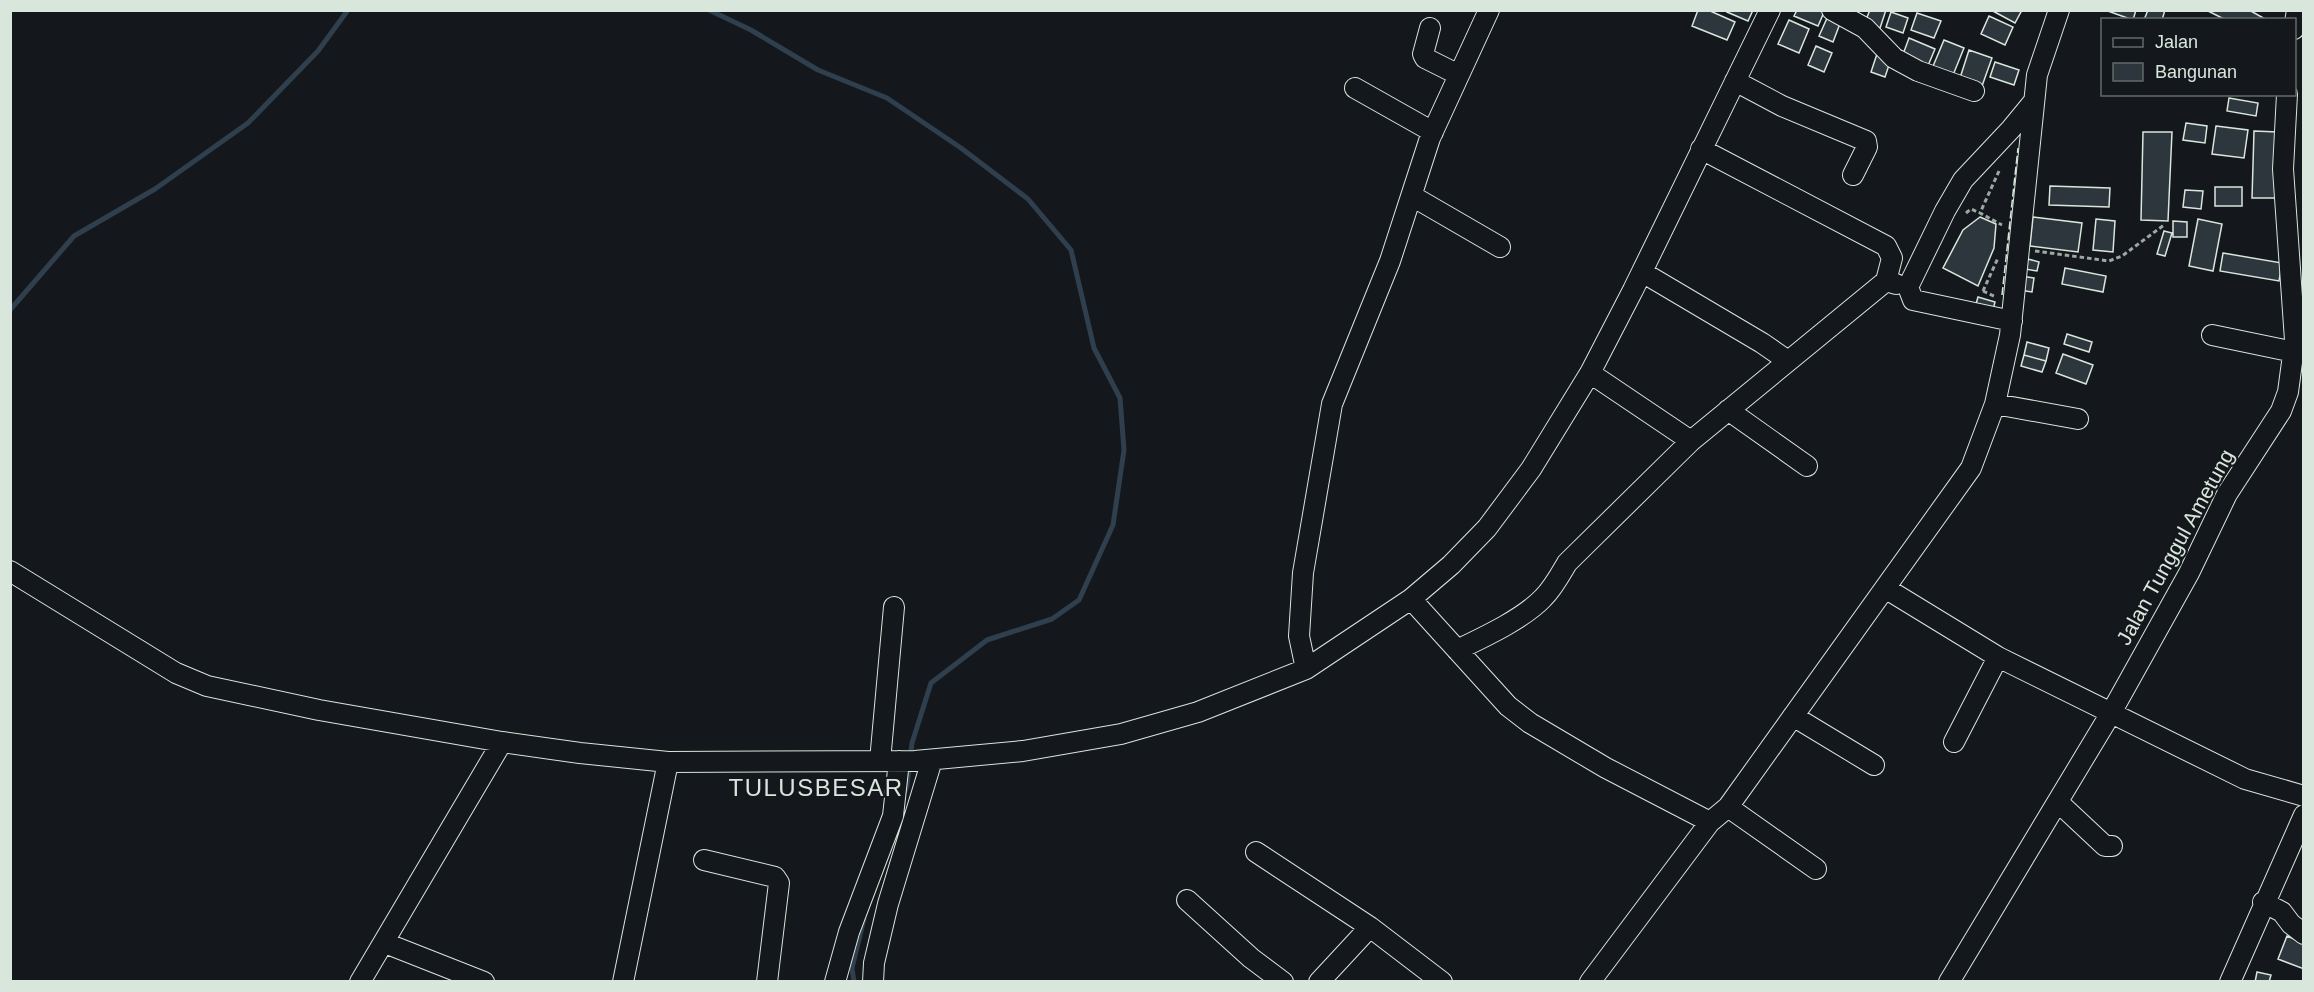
<svg xmlns="http://www.w3.org/2000/svg" width="2314" height="992" font-family="Arial,sans-serif">
	<style>
		.lines { fill: none; stroke-linecap: round; stroke-linejoin: round }
		.stream { stroke: #2f3f4d; stroke-width: 5 }
		.building { fill: #2c363c; stroke: #d8e6dc; stroke-width: 1.5 }
		.minor-casing { stroke: #d8e6dc; stroke-width: 22 }
		.path { stroke: #9da8a2; stroke-width: 3; stroke-dasharray: 4.5 3; stroke-linecap: butt }
		.minor { stroke: #14181c; stroke-width: 20 }
		.fence { stroke: #d8e6dc; stroke-width: 1.5; stroke-dasharray: 8 3; stroke-linecap: butt }
		.labels { text-anchor: middle; dominant-baseline: central; stroke-width: 4.5; stroke-linejoin: round; paint-order: stroke }
		.street-label { font-size: 21px; fill: #d8e6dc; stroke: #14181c }
		.quarter-label { font-size: 24px; letter-spacing: 1.5px; fill: #d8e6dc; stroke: #14181c }
	</style>
	<rect width="100%" height="100%" fill="#14181c"/>
	<g class="lines">
		<!-- stream -->
		<path class="stream" d="M709,10L751,30L818,70L887,98L961,148L1028,199L1071,250L1094,348L1120,398L1124,450L1113,525L1079,600L1052,619L987,640L931,683L912,743L907,786L903,796
			M10,310L74,236L155,189L248,123L318,51L348,10
			M854,982L852,968L864,919"/>
	</g>
	<!-- building -->
	<path class="building" d="M1698,10H1708L1735,22L1727,40L1692,26Z
		M1728,10H1753L1748,21L1727,12Z
		M1797,10H1825L1818,26L1794,16Z
		M1870,10H1886L1880,28L1865,22Z
		M1991,10H2022L2015,23Z
		M2105,10H2136L2133,20Z
		M2148,10H2165L2162,20H2144Z
		M2249,10L2267,20H2226L2208,11Z
		M1891,12L1908,18L1903,33L1886,27Z
		M1917,13L1941,21L1934,38L1911,30Z
		M1828,16L1841,21L1833,42L1819,36Z
		M1989,16L2013,27L2005,45L1981,34Z
		M1789,20L1809,29L1799,53L1778,44Z
		M1909,38L1935,49L1927,68L1902,57Z
		M1944,40L1964,48L1951,80L1931,71Z
		M1816,46L1832,53L1824,72L1808,65Z
		M1969,50L1992,58L1982,86L1960,78Z
		M1877,54L1891,59L1885,77L1871,72Z
		M1995,62L2019,70L2014,85L1990,77Z
		M2229,98L2258,103L2256,116L2227,111Z
		M2186,123L2207,126L2205,143L2183,140Z
		M2216,126L2248,130L2244,158L2212,154Z
		M2254,131L2278,132L2276,198H2252Z
		M2143,132H2172L2168,221L2141,220Z
		M2050,186L2110,188L2109,207L2049,205Z
		M2215,187H2242V206H2215Z
		M2185,190L2203,191L2201,209L2183,207Z
		M1980,217L1996,224L1994,248L1978,286L1943,268L1963,230Z
		M2033,217L2082,223L2078,252L2030,246Z
		M2096,219L2115,221L2113,252L2093,250Z
		M2198,219L2222,224L2213,271L2189,266Z
		M2173,221L2187,222V237H2173Z
		M2164,231L2172,233L2165,256L2157,254Z
		M2223,253L2282,263L2279,281L2220,271Z
		M2028,259L2039,262L2037,271L2025,269Z
		M2065,268L2106,276L2103,292L2062,284Z
		M2021,276L2034,278L2032,292L2019,290Z
		M1978,297L1995,302L1992,314L1974,311Z
		M2067,334L2092,342L2089,352L2064,344Z
		M2027,342L2049,348L2046,361L2024,355Z
		M2063,354L2093,365L2086,384L2056,373Z
		M2024,355L2046,361L2042,372L2021,366Z
		M2287,936L2304,943V969L2278,959Z
		M2257,972L2271,975L2269,982H2255Z"/>
	<g class="lines">
		<defs>
			<path id="minor" d="M1832,10L1865,28L1894,58L1918,71L1974,91
				M1430,28L1423,54L1425,58L1459,75
				M2294,29L2297,10
				M1735,81L1782,106L1866,141L1867,147L1853,175
				M1355,88L1433,132
				M1701,149L1886,246L1892,258L1886,281L1896,284
				M1412,196L1500,247
				M1642,272L1762,343L1788,361
				M2012,321L1913,300L1908,287L1945,211L1963,180L2011,129L2034,101
				M2212,335L2304,354
				M1590,373L1691,441
				M1995,404L2078,419
				M1728,410L1807,466
				M10,571L176,673L207,686L319,710L502,742L580,753L668,762L915,761L1023,751L1121,734L1198,712L1306,669L1411,599L1451,565L1487,528L1531,469L1590,373L1633,290L1770,10
				M1885,588L1998,657L2245,779L2304,796
				M1411,599L1508,706L1530,723L1606,768L1710,822
				M1457,650C1484,637 1523,619 1543,598C1553,588 1560,575 1567,563L1691,441L1886,281
				M1306,669L1299,636L1303,573L1332,404L1390,261L1430,138L1489,10
				M1793,716L1874,765
				M1954,742L1998,657
				M880,761L894,607
				M2058,802L2105,846H2112
				M1728,807L1816,869
				M1256,852L1370,927L1442,982
				M704,860L775,877L779,883L767,982
				M1187,900L1251,958L1283,982
				M2263,902L2282,912L2291,924L2304,934
				M385,943L484,982
				M360,982L502,742
				M623,982L668,762
				M835,982L849,932L893,816L899,761
				M873,982L874,963L888,904L932,760
				M1319,982L1370,927
				M1590,982L1710,822L1728,807L1971,468L1995,404L2010,335L2037,75L2059,10
				M1949,982L2111,713L2189,573L2227,494L2281,411L2288,392L2295,340L2283,169L2287,94
				M2230,982L2304,815"/>
		</defs>
		<!-- minor casing -->
		<use href="#minor" class="minor-casing"/>
		<!-- path -->
		<path class="path" d="M1999,171L1980,213L2002,225
			M1966,213L1971,209L1980,213
			M2035,251L2109,261L2122,256L2164,225
			M1983,291L1998,258
			M1983,291L1996,297"/>
		<!-- minor -->
		<use href="#minor" class="minor"/>
		<!-- fence -->
		<path class="fence" d="M2002,295L2018,148"/>
	</g>
	<g class="labels">
		<!-- street labels -->
		<g class="street-label">
			<text transform="translate(2175 547) rotate(-61)">Jalan Tunggul Ametung</text>
		</g>
		<!-- quarter labels -->
		<g class="quarter-label">
			<text x="816" y="787">TULUSBESAR</text>
		</g>
	</g>
	<!-- border -->
	<rect width="2314" height="992" fill="none" stroke="#d8e6dc" stroke-width="24"/>
	<!-- legend -->
	<rect x="2101" y="18" width="195" height="78" fill="#14181c" stroke="#626a69" stroke-width="1.5"/>
	<rect x="2113" y="38" width="30" height="9" fill="#14181c" stroke="#626a69" stroke-width="1.5"/>
	<text x="2155" y="48" font-size="18" fill="#d8e6dc">Jalan</text>
	<rect x="2113" y="63" width="30" height="18" fill="#2c363c" stroke="#626a69" stroke-width="1.5"/>
	<text x="2155" y="78" font-size="18" fill="#d8e6dc">Bangunan</text>
</svg>
